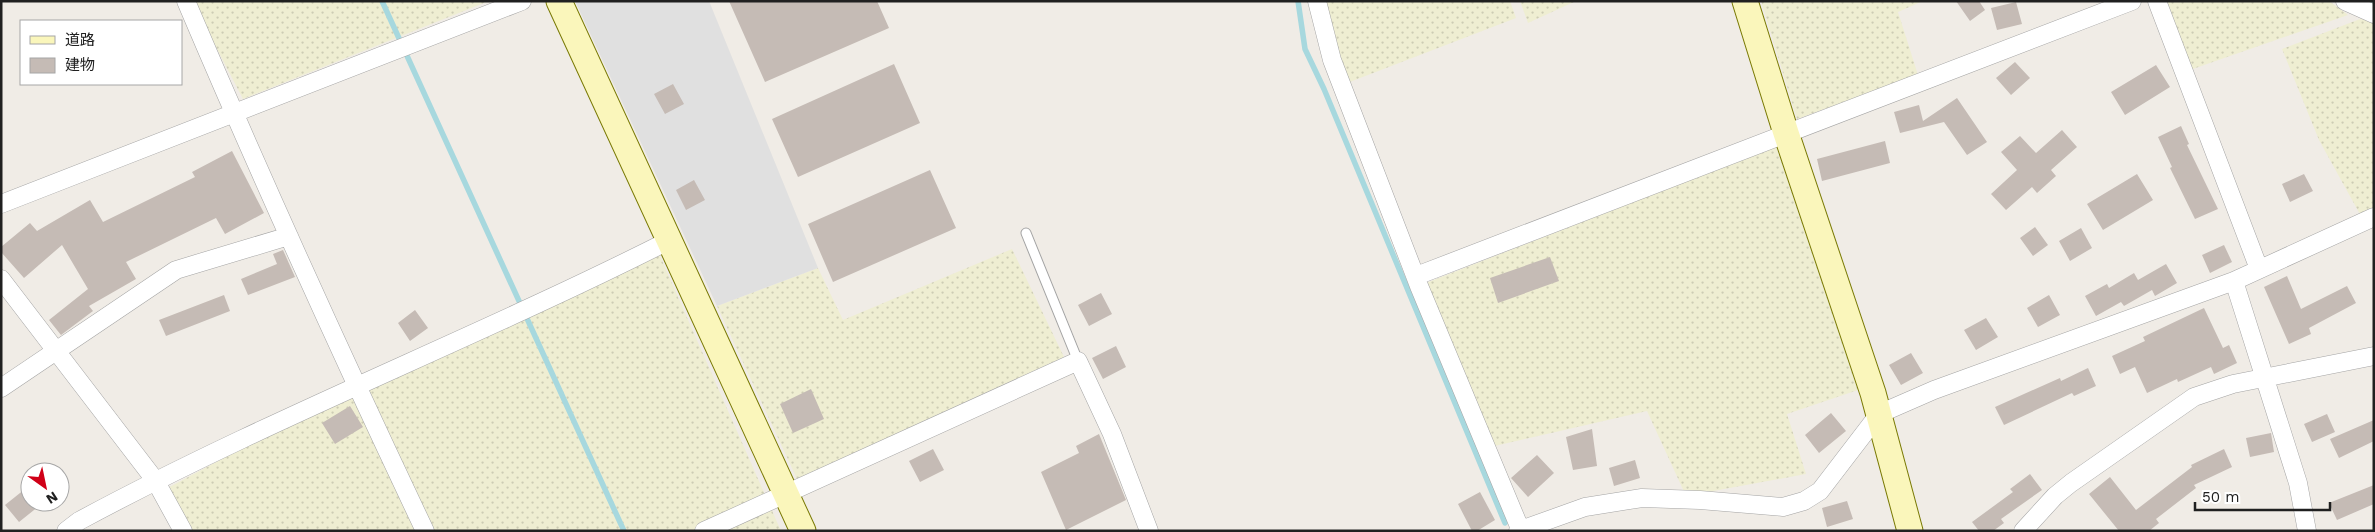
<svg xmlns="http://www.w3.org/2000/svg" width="2375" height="532" font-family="'Work Sans','Noto Sans JP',sans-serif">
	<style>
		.farmland { fill: url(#farmland-dots) }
		.parking { fill: #e0e0e0 }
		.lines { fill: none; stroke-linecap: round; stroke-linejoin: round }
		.stream { stroke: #a7d8de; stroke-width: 5.5 }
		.building { fill: #c5bbb5 }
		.lane-casing { stroke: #a4a4a4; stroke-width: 11 }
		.street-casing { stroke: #a4a4a4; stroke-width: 19 }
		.secondary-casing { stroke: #797904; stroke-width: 27 }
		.lane { stroke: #fff; stroke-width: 9 }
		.street { stroke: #fff; stroke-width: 18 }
		.secondary { stroke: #faf6bb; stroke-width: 25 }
	</style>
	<defs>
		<pattern id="farmland-dots" width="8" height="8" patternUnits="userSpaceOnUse" patternTransform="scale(1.25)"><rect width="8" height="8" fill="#efeed2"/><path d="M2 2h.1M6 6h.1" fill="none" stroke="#cdccb4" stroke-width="1.8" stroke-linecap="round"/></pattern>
	</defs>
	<rect width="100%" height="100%" fill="#f0ece6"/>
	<!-- farmland -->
	<path class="farmland" d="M192,1H489L243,99Z
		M1319,1H1510L1516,18L1342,85Z
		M1520,1H1576L1528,23Z
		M1761,1H1923L1898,12L1918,75L1797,119Z
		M2157,1H2329L2348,15L2187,71Z
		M2360,19L2374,22V210L2362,218L2319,140L2282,49Z
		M1782,144L1861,389L1787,414L1806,474L1686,496L1647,411L1486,448L1426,283Z
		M656,247L781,531H181L162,491L357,387Z
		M1012,249L1064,357L797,479L717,306L818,268L843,320Z"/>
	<!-- parking -->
	<path class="parking" d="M575,1H709L818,268L717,306Z"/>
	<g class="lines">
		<!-- stream -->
		<path class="stream" d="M382,1L624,531
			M1298,1L1305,49L1324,89L1505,523
			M2369,1L2374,3"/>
	</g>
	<!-- building -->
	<path class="building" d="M729,1H877L889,28L765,82Z
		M1956,1H1979L1985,10L1970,21Z
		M2016,2L2022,24L1997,30L1991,8Z
		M2015,62L2030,78L2011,95L1996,78Z
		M894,64L920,123L798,177L772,119Z
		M2156,65L2170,87L2125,115L2111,92Z
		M673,84L684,104L665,114L654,94Z
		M1957,98L1987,142L1967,155L1944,122L1900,133L1894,112L1919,105L1923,121Z
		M2181,126L2189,144L2187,145L2218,209L2195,219L2170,168L2172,167L2158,137Z
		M2062,130L2077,147L2051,170L2056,176L2037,193L2032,187L2006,210L1991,194L2017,170L2001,152L2020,136L2036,153Z
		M1885,141L1890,163L1822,181L1817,159Z
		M232,151L264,213L225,234L216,218L126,262L136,279L89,306L93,311L61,335L49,320L88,289L62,245L24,278L1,252V247L30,223L37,231L90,200L103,222L195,177L192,172Z
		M930,170L956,228L833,282L808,224Z
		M2137,174L2153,200L2103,230L2087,204Z
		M2304,174L2313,191L2290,202L2282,184Z
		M694,180L705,200L686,210L676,190Z
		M2035,227L2048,245L2033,256L2020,238Z
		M2081,228L2092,248L2070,261L2059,241Z
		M2224,245L2232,262L2210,273L2202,255Z
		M283,250L295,277L248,295L241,279L277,264L273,254Z
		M1550,257L1559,281L1498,303L1490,278Z
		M2166,264L2177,283L2155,296L2152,290L2124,306L2121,302L2096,316L2085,296L2107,284L2109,288L2134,273L2138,280Z
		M2287,276L2301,309L2347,286L2356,303L2309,328L2311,334L2289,344L2264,287Z
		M1101,293L1112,314L1089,326L1078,305Z
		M224,295L230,311L166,336L159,320Z
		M2049,295L2060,315L2038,327L2027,308Z
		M2204,308L2223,348L2229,345L2237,363L2214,374L2211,367L2178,382L2177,379L2147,393L2135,367L2120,374L2112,356L2145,341L2143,337Z
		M415,310L428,328L410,341L398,323Z
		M1986,318L1998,337L1976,350L1964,330Z
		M1116,346L1126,367L1103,379L1092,358Z
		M1911,353L1923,373L1901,385L1889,365Z
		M2088,368L2096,386L2074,396L2072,393L2004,425L1995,407L2060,378L2061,381Z
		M811,389L824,419L793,433L780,404Z
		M350,406L363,427L335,444L322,423Z
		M1831,413L1846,431L1819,453L1805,435Z
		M2327,414L2335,432L2312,442L2304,424Z
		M2374,420V441L2339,458L2330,439Z
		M1592,429L1597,466L1573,470L1566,437Z
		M2271,433L2274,452L2250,457L2246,438Z
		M1099,434L1126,500L1066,530L1041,472L1079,453L1076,446Z
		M933,449L944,470L920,482L909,461Z
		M2224,449L2232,467L2194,485L2196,488L2156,519L2159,523L2149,531H2119L2089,494L2110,477L2136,510L2192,467L2191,465Z
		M1537,455L1554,473L1528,497L1511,478Z
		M1635,460L1640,478L1614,486L1609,468Z
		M2030,474L2042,490L2001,519L2004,523L1993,531H1979L1972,522L2013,492L2010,489Z
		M30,485V502H44L19,522L5,505Z
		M2374,485V504L2337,520L2329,503Z
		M1480,492L1495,520L1477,531H1472L1458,504Z
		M1847,501L1853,519L1827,527L1822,508Z"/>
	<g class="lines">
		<defs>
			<path id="lane" d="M1026,233L1078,361"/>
			<path id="street" d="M186,1C262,180 342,356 425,531
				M1317,1L1332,60L1419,286L1521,531
				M2157,1L2259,269
				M2345,1L2374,14
				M1,204L522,1
				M1416,276L2132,1
				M1,279L155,480L183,531
				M2234,281L2298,483L2307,531
				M1,388L176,270L289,236
				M66,531L79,521C270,418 474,339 668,241
				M704,531L1078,361L1112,434L1149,531
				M1518,531L1585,507L1642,498L1700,500L1783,507L1804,501L1820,491L1879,414L1934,390L2234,281L2374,217
				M2023,531L2055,496L2071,483L2194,397L2233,384L2374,356"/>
			<path id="secondary" d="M559,1L803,531
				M1745,1L1786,133L1873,393L1910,531"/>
		</defs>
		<!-- lane casing -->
		<use href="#lane" class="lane-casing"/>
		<!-- street casing -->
		<use href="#street" class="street-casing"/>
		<!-- secondary casing -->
		<use href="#secondary" class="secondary-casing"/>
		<!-- lane -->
		<use href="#lane" class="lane"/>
		<!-- street -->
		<use href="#street" class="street"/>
		<!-- secondary -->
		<use href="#secondary" class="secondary"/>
	</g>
	<!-- border -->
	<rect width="2375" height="532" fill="none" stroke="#202020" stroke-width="5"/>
	<!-- legend -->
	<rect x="20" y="20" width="162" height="65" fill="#ffffff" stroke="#a6a6a6"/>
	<rect x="30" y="36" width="25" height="8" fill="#faf6bb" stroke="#a6a6a6"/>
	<text x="65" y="45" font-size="15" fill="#202020">道路</text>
	<rect x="30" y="58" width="25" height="15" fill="#c5bbb5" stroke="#a6a6a6"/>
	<text x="65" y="70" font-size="15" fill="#202020">建物</text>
	<!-- north arrow -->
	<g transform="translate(45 487) rotate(147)"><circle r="24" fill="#ffffff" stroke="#a6a6a6"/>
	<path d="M0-4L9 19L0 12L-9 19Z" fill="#d00017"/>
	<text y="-8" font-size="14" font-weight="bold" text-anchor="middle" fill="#202020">N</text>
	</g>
	<!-- scale -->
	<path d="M2195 502v8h135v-8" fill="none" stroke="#202020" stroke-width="2.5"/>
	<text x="2202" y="502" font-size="15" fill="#202020" stroke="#ffffff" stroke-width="4" paint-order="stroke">50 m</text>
</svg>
